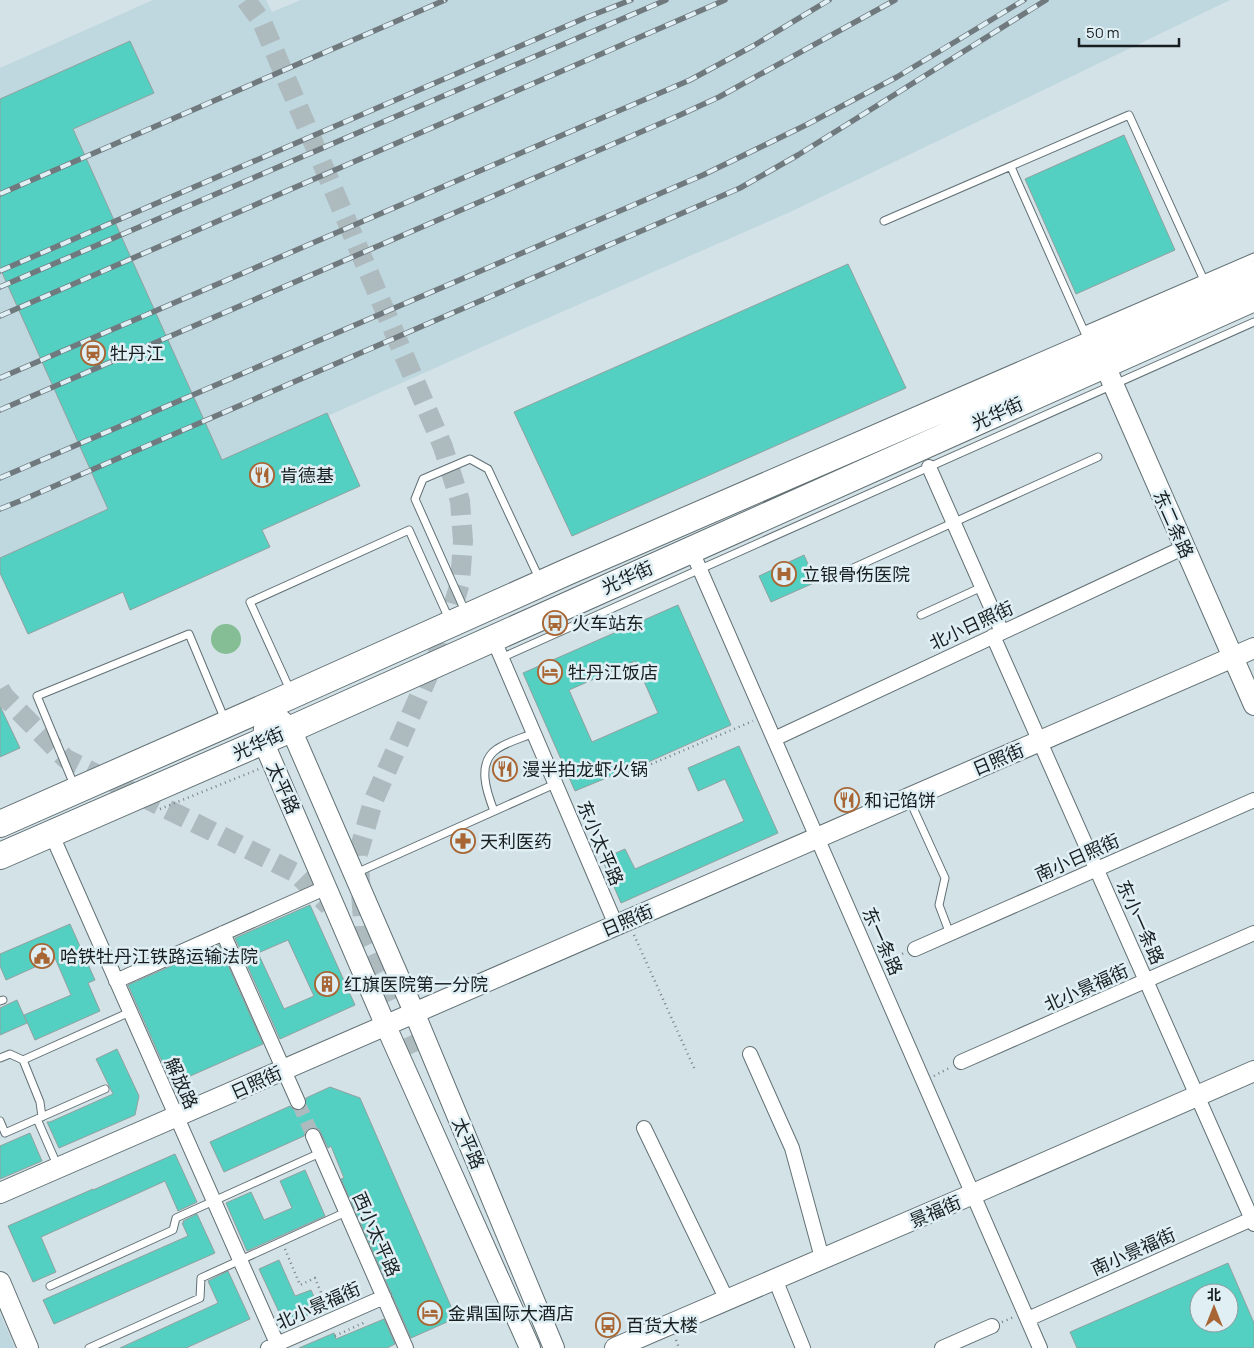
<svg xmlns="http://www.w3.org/2000/svg" width="1254" height="1348" font-family="Manrope,'Noto Sans SC',sans-serif">
	<style>
		.built { fill: #bfd7df }
		.green { fill: #85bd94 }
		.building { fill: #54d0c2; stroke: #91a19f; fill-rule: evenodd }
		.lines { fill: none; stroke-linecap: round; stroke-linejoin: round }
		.street-tunnel { stroke: #adbbbf; stroke-width: 14; stroke-dasharray: 14 7; stroke-linecap: butt }
		.secondary-tunnel { stroke: #adbbbf; stroke-width: 20; stroke-dasharray: 20 10; stroke-linecap: butt }
		.lane-casing { stroke: #627074; stroke-width: 9 }
		.street-casing { stroke: #627074; stroke-width: 16 }
		.secondary-casing { stroke: #627074; stroke-width: 22 }
		.highway-casing { stroke: #627074; stroke-width: 28 }
		.path { stroke: #788387; stroke-width: 2.5; stroke-dasharray: 1 4; stroke-linecap: butt }
		.lane { stroke: #fff; stroke-width: 7 }
		.street { stroke: #fff; stroke-width: 14 }
		.secondary { stroke: #fff; stroke-width: 20 }
		.highway { stroke: #fff; stroke-width: 26 }
		.rail-casing { stroke: #707a7e; stroke-width: 5.5 }
		.rail { stroke: #dfeff4; stroke-width: 4; stroke-dasharray: 11; stroke-linecap: butt }
		.labels { text-anchor: middle; dominant-baseline: central; stroke-width: 5; stroke-linejoin: round; paint-order: stroke }
		.poi-label { font-size: 18px; fill: #181e20; stroke: #dfeff4; text-anchor: start }
		.street-label { font-size: 18px; fill: #181e20; stroke: #dfeff4 }
	</style>
	<rect width="100%" height="100%" fill="#d2e2e7"/>
	<!-- built -->
	<path class="built" d="M153,0H266L272,12L301,0H1230L788,213L509,335L0,562V68Z
		M0,1313L15,1348H0Z"/>
	<!-- green -->
	<path class="green" d="M211 639a15 15 0 1 1 30 0a15 15 0 1 1-30 0Z"/>
	<!-- building -->
	<path class="building" d="M130,41L154,93L73,129L222,460L327,413L360,486L262,530L270,547L130,610L123,592L28,634L0,573V558L108,509L0,268V99Z
		M1124,135L1175,250L1076,294L1025,179Z
		M848,264L906,388L572,536L514,412Z
		M804,555L816,582L771,602L759,576Z
		M678,605L731,725L617,776L616,774L575,791L523,673ZM635,661L658,713L592,742L569,690Z
		M0,706L20,748L0,757Z
		M739,746L778,833L621,903L602,859L625,849L635,869L744,821L725,779L698,791L688,768Z
		M310,905L355,1005L280,1039L235,938ZM288,940L314,996L284,1009L258,953Z
		M70,924L95,980L88,983L100,1011L35,1040L24,1015L71,995L55,958L6,980L0,966V954Z
		M219,945L263,1044L172,1084L128,985Z
		M17,1000L27,1023L0,1035V1008Z
		M117,1049L139,1096L135,1115L59,1148L47,1122H50L113,1094L96,1059Z
		M330,1087L360,1098L456,1318L411,1338L341,1179L344,1178L331,1146L328,1148L319,1129L313,1127L309,1128L306,1131L304,1136L224,1172L210,1142L290,1106L293,1109L301,1110L305,1107L306,1098Z
		M30,1133L42,1161L0,1179V1146Z
		M175,1154L197,1202L178,1211L165,1181L41,1237L56,1272L33,1282L8,1226L93,1189V1190Z
		M305,1170L325,1216L247,1251L226,1203L251,1192L264,1220L292,1208L280,1181Z
		M197,1214L215,1253L54,1324L43,1300L188,1236L182,1223H184L183,1221Z
		M279,1260L295,1296L311,1290L320,1310L285,1325L259,1269Z
		M1228,1263L1254,1323V1348H1077L1070,1332ZM1199,1293H1229V1323H1199Z
		M228,1271L250,1319L186,1348H120L218,1303L208,1281Z
		M384,1319L395,1344L387,1348H299L334,1333L336,1339Z"/>
	<g class="lines">
		<!-- street-tunnel -->
		<path class="street-tunnel" d="M298,1102L313,1136"/>
		<!-- secondary-tunnel -->
		<path class="secondary-tunnel" d="M246,0L262,22L443,447L460,501L463,541L460,583L442,644L373,802L358,854L364,933L418,1051
			M0,689L4,696L66,759L296,873L329,906"/>
		<defs>
			<path id="lane" d="M1011,167L1088,340
				M884,221L1129,115L1203,278
				M1085,330L1254,257
				M851,569L1098,457
				M465,611L415,499L423,479L470,459L488,469L539,578
				M921,615L982,587
				M501,658L1254,322
				M291,692L250,602L409,530L449,619
				M74,785L37,696L189,634L225,720
				M909,799L945,878L939,905L950,934
				M494,811C487,793 476,763 497,749C507,742 522,738 534,733
				M356,873L555,784
				M0,1001L3,1000
				M0,1058L10,1054L23,1060L40,1102L42,1117
				M23,1060L130,1012
				M37,1119L58,1167
				M0,1121L5,1133L105,1089
				M50,1286L173,1230L176,1218L320,1153
				M89,1348L200,1298L201,1278L346,1212"/>
			<path id="street" d="M929,467L1002,632
				M691,549L1040,1348
				M993,636L1254,1224
				M493,638L616,925
				M774,739L1185,547
				M51,833L279,1348
				M223,933L298,1102
				M915,949L1254,800
				M116,981L327,887
				M750,1054L792,1148L822,1258
				M961,1062L1254,933
				M644,1128L727,1300
				M313,1136L406,1348
				M775,1279L803,1348
				M1028,1319L1254,1218
				M268,1348L384,1297
				M942,1348L992,1326"/>
			<path id="secondary" d="M1099,352L1254,705
				M266,706L291,729L414,1012L554,1348
				M264,728L263,741L385,1024L530,1348
				M0,1193L1254,648
				M0,1282L28,1348
				M615,1348L973,1194L1254,1071"/>
			<path id="highway" d="M0,824L279,701L567,572L1254,274
				M0,856L291,729L1254,298"/>
		</defs>
		<!-- lane casing -->
		<use href="#lane" class="lane-casing"/>
		<!-- street casing -->
		<use href="#street" class="street-casing"/>
		<!-- secondary casing -->
		<use href="#secondary" class="secondary-casing"/>
		<!-- highway casing -->
		<use href="#highway" class="highway-casing"/>
		<!-- path -->
		<path class="path" d="M642,768L753,721
			M160,809L259,769
			M634,935L695,1070
			M884,962L904,953
			M934,1076L951,1067
			M285,1249L300,1285L315,1278L327,1307
			M1002,1322L1014,1317
			M335,1336L363,1323L365,1321
			M676,1340L679,1348"/>
		<!-- lane -->
		<use href="#lane" class="lane"/>
		<!-- street -->
		<use href="#street" class="street"/>
		<!-- secondary -->
		<use href="#secondary" class="secondary"/>
		<!-- highway -->
		<use href="#highway" class="highway"/>
		<defs>
			<path id="rail" d="M0,194L445,0
				M0,271L585,18L631,0
				M0,287L666,0
				M0,316L725,0
				M0,378L690,80L753,46L829,0
				M0,410L680,115L719,97L895,0
				M0,478L703,175L806,125L897,77L1024,0
				M0,509L20,501L740,188L798,155L1046,0"/>
		</defs>
		<!-- rail casing -->
		<use href="#rail" class="rail-casing"/>
		<!-- rail -->
		<use href="#rail" class="rail"/>
	</g>
	<!-- icons -->
	<defs>
		<symbol id="station-ring" viewBox="-11 -11 22 22"><circle r="9.5" fill="#dfeff4" stroke="#a96635" stroke-width="1.5"/><path d="M-3-6H3Q5-6 5-4V2Q5 4 3 4L4.5 6H3L1.5 4h-3L-3 6H-4.5L-3 4Q-5 4-5 2V-4Q-5-6-3-6ZM-3.5-4v3h7v-3ZM-3.5 1v1.5H-2V1ZM2 1v1.5H3.5V1Z" fill="#a96635"/></symbol>
		<symbol id="restaurant-ring" viewBox="-11 -11 22 22"><circle r="9.5" fill="#dfeff4" stroke="#a96635" stroke-width="1.5"/><path d="M-5-6h1v4h1v-4h1v4h1v-4h1v5L-1.5 .5V6h-2V.5L-5-1ZM5-6V6H3V1.5H1.5Q1.5-4 5-6Z" fill="#a96635"/></symbol>
		<symbol id="hospital-ring" viewBox="-11 -11 22 22"><circle r="9.5" fill="#dfeff4" stroke="#a96635" stroke-width="1.5"/><path d="M-5-5h3v3.5h4V-5h3V5h-3V1.5h-4V5h-3Z" fill="#a96635"/></symbol>
		<symbol id="bus-ring" viewBox="-11 -11 22 22"><circle r="9.5" fill="#dfeff4" stroke="#a96635" stroke-width="1.5"/><path d="M-5-6H5V4H4V6H2V4H-2V6H-4V4H-5ZM-3.5-4V0h7V-4ZM-3.5 1.2v1.5H-2V1.2ZM2 1.2v1.5H3.5V1.2Z" fill="#a96635"/></symbol>
		<symbol id="hotel-ring" viewBox="-11 -11 22 22"><circle r="9.5" fill="#dfeff4" stroke="#a96635" stroke-width="1.5"/><path d="M-6-4.5h1.5V1H6V5H4.5V3h-9V5H-6ZM-4 0a1.8 1.8 0 1 1 3.6 0ZM.5 0V-2.5h3Q6-2.5 6 0Z" fill="#a96635"/></symbol>
		<symbol id="pharmacy-ring" viewBox="-11 -11 22 22"><circle r="9.5" fill="#dfeff4" stroke="#a96635" stroke-width="1.5"/><path d="M-2-6h4v4h4v4h-4v4h-4v-4h-4v-4h4Z" fill="#a96635"/></symbol>
		<symbol id="civic-ring" viewBox="-11 -11 22 22"><circle r="9.5" fill="#dfeff4" stroke="#a96635" stroke-width="1.5"/><path d="M-.6-6.5H3V-4.5H.6V-3L4-1V1h2V6H-6V1h2V-1L-.6-3ZM-1.2 2.5V6h2.4V2.5Z" fill="#a96635"/></symbol>
		<symbol id="building-ring" viewBox="-11 -11 22 22"><circle r="9.5" fill="#dfeff4" stroke="#a96635" stroke-width="1.5"/><path d="M-4-6H4V6H1V3H-1V6H-4ZM-2.5-4.3h1.7v1.8h-1.7ZM.8-4.3h1.7v1.8H.8ZM-2.5-1h1.7V.8h-1.7ZM.8-1h1.7V.8H.8Z" fill="#a96635"/></symbol>
	</defs>
	<g fill-rule="evenodd">
		<use href="#station-ring" x="79" y="339" width="28" height="28"/>
		<use href="#restaurant-ring" x="248" y="461" width="28" height="28"/>
		<use href="#hospital-ring" x="770" y="560" width="28" height="28"/>
		<use href="#bus-ring" x="541" y="609" width="28" height="28"/>
		<use href="#hotel-ring" x="536" y="658" width="28" height="28"/>
		<use href="#restaurant-ring" x="491" y="755" width="28" height="28"/>
		<use href="#restaurant-ring" x="833" y="786" width="28" height="28"/>
		<use href="#pharmacy-ring" x="449" y="827" width="28" height="28"/>
		<use href="#civic-ring" x="28" y="942" width="28" height="28"/>
		<use href="#building-ring" x="313" y="970" width="28" height="28"/>
		<use href="#hotel-ring" x="416" y="1299" width="28" height="28"/>
		<use href="#bus-ring" x="594" y="1311" width="28" height="28"/>
	</g>
	<g class="labels">
		<!-- poi labels -->
		<g class="poi-label">
			<text x="110" y="353">牡丹江</text>
			<text x="280" y="475">肯德基</text>
			<text x="802" y="574">立银骨伤医院</text>
			<text x="572" y="623">火车站东</text>
			<text x="568" y="672">牡丹江饭店</text>
			<text x="522" y="769">漫半拍龙虾火锅</text>
			<text x="864" y="800">和记馅饼</text>
			<text x="480" y="841">天利医药</text>
			<text x="60" y="956">哈铁牡丹江铁路运输法院</text>
			<text x="344" y="984">红旗医院第一分院</text>
			<text x="448" y="1313">金鼎国际大酒店</text>
			<text x="626" y="1325">百货大楼</text>
		</g>
		<!-- street labels -->
		<g class="street-label">
			<text transform="translate(997 413) rotate(-24)">光华街</text>
			<text transform="translate(1174 524) rotate(66)">东二条路</text>
			<text transform="translate(627 577) rotate(-24)">光华街</text>
			<text transform="translate(971 625) rotate(-25)">北小日照街</text>
			<text transform="translate(258 743) rotate(-24)">光华街</text>
			<text transform="translate(998 759) rotate(-23)">日照街</text>
			<text transform="translate(284 788) rotate(66)">太平路</text>
			<text transform="translate(601 843) rotate(67)">东小太平路</text>
			<text transform="translate(1077 857) rotate(-24)">南小日照街</text>
			<text transform="translate(627 920) rotate(-23)">日照街</text>
			<text transform="translate(1141 922) rotate(66)">东小一条路</text>
			<text transform="translate(883 941) rotate(66)">东一条路</text>
			<text transform="translate(1086 987) rotate(-24)">北小景福街</text>
			<text transform="translate(256 1082) rotate(-24)">日照街</text>
			<text transform="translate(182 1083) rotate(66)">解放路</text>
			<text transform="translate(469 1143) rotate(67)">太平路</text>
			<text transform="translate(935 1211) rotate(-23)">景福街</text>
			<text transform="translate(377 1234) rotate(66)">西小太平路</text>
			<text transform="translate(1133 1251) rotate(-24)">南小景福街</text>
			<text transform="translate(318 1305) rotate(-24)">北小景福街</text>
		</g>
	</g>
	<!-- north arrow -->
	<g transform="translate(1214 1308)"><circle r="24" fill="#dfeff4" stroke="#8f9b9f"/>
	<path d="M0-4L9 19L0 12L-9 19Z" fill="#a96635"/>
	<text y="-8" font-size="14" font-weight="bold" text-anchor="middle" fill="#181e20">北</text>
	</g>
	<!-- scale -->
	<path d="M1079 38v8h100v-8" fill="none" stroke="#181e20" stroke-width="2.5"/>
	<text x="1086" y="38" font-size="15" fill="#181e20" stroke="#dfeff4" stroke-width="4" paint-order="stroke">50 m</text>
</svg>
